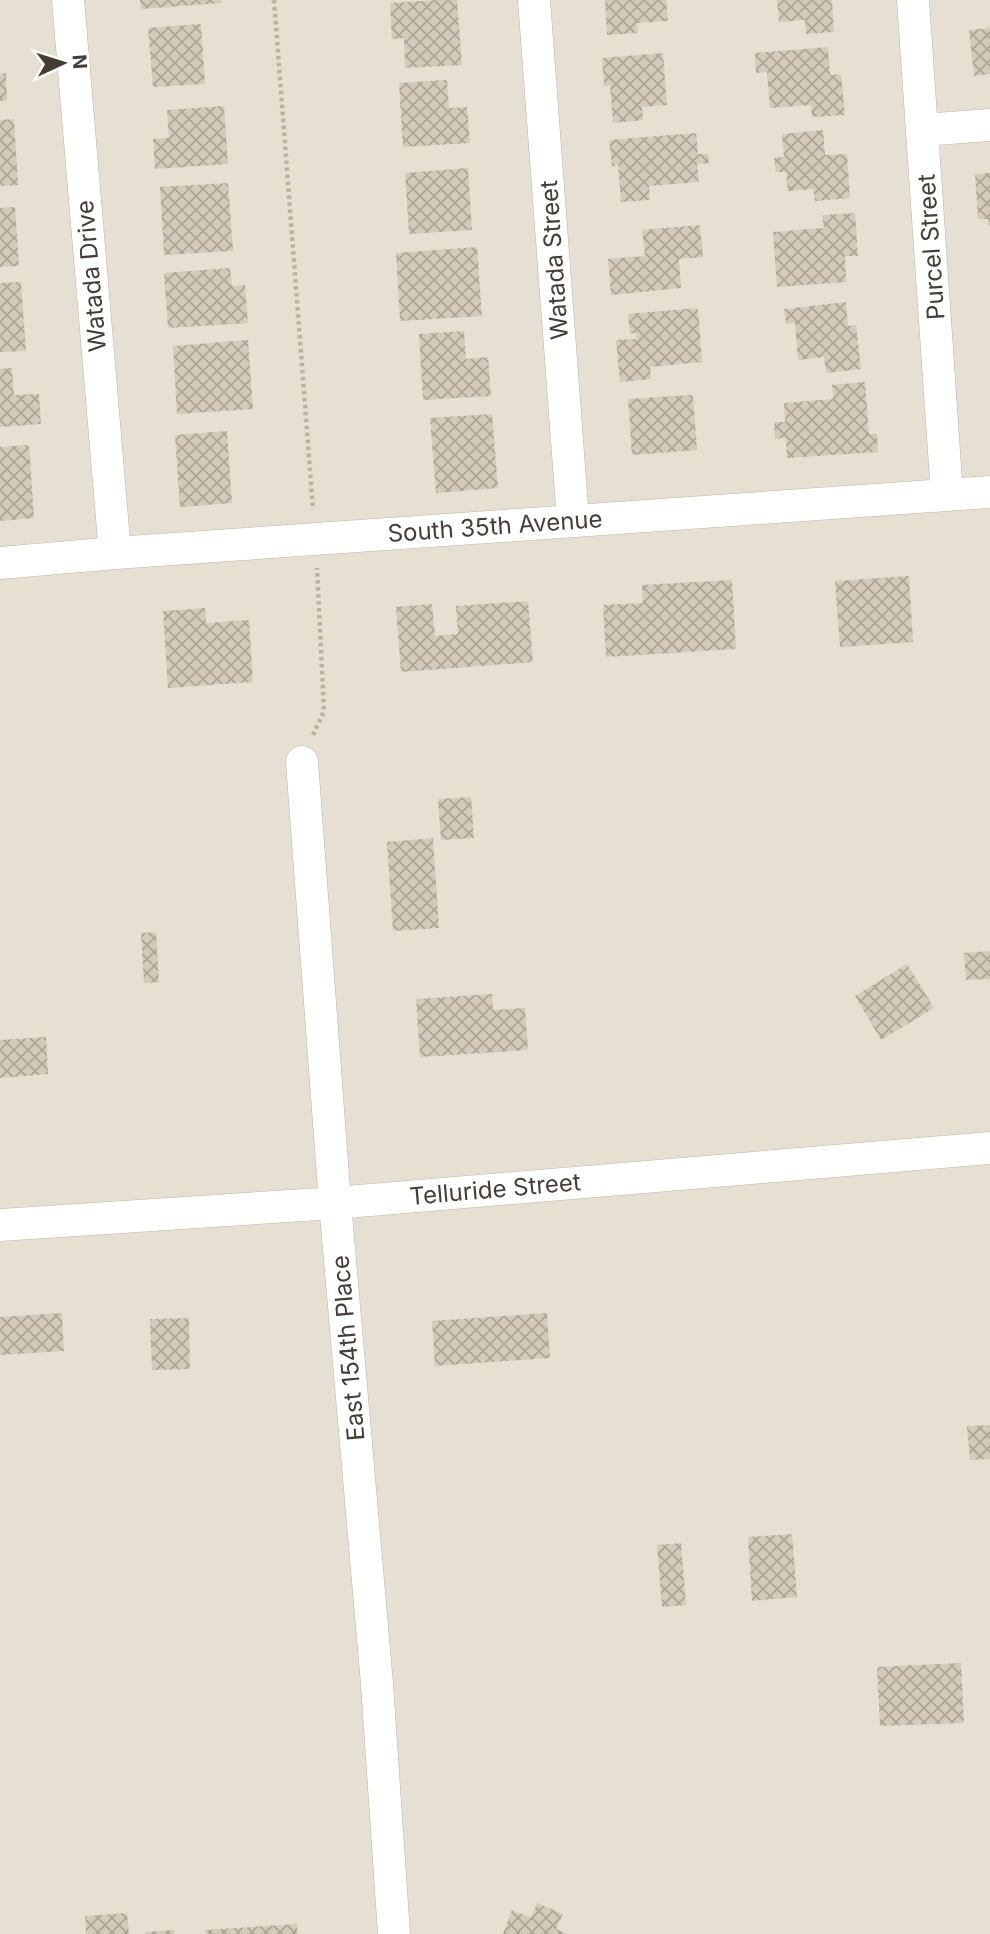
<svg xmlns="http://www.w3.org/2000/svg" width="990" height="1934" font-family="Inter,sans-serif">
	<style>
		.residential { fill: #e6e0d2 }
		.building { fill: url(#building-cross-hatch) }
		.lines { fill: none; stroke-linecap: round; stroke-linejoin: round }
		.minor-casing { stroke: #beb6a7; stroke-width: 33 }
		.path { stroke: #c0b298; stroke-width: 4.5; stroke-dasharray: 3.5 3.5; stroke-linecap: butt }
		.minor { stroke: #fff; stroke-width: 32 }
		.labels { text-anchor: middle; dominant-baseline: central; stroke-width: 5; stroke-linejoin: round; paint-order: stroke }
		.street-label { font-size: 24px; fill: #453e34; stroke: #fff }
	</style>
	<defs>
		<pattern id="building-cross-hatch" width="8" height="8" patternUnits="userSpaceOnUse" patternTransform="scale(1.75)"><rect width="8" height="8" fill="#d4caba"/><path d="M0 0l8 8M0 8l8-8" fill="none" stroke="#aea598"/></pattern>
	</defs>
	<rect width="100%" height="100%" fill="#f2eee4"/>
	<!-- residential -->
	<path class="residential" d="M0,0H990V1934H0Z"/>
	<!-- building -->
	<path class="building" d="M140,0H221V3L141,9Z
		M437,0H457L462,65L405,68L404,38L392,39L390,3Z
		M605,0H666L668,21L637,23L638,33L607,35Z
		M777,0H832L834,32L806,34L805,20L779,22Z
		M201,24L205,84L153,87L148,28Z
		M990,28V74L974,76L969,30Z
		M828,47L830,75L841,74L845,115L812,117L811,105L770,108L767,72L756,73L755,53Z
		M663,53L667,105L642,107L643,120L613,123L610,85L604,86L602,58Z
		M6,73L7,100L0,101V74Z
		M447,80L449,108L467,107L470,143L403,147L399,83Z
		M224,106L228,164L155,169L153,139L169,138L167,110Z
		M14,119L18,185L0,186V120Z
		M823,130L825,155L847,154L850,198L815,201L813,189L788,191L786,172H776L774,158L784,157L782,134Z
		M696,133L698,154H708L709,163L697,164L699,182L649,186L650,200L621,202L618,164L612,167L609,140Z
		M468,168L472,230L409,234L405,173Z
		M990,173V226H988V219H978L975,174Z
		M228,183L233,251L164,255L160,187Z
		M15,207L19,266L0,267V208Z
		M855,213L858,256H845L846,282L777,287L773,232L824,228L822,215Z
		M700,225L703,257L679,259L681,288L611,295L608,259L645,256L642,230Z
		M477,247L482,316L400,321L396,253Z
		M230,268L232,286L245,285L248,323L168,328L164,273Z
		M21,282L26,351L0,352V283Z
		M846,302L848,326L856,325L861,369L826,373L824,357L798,360L795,323L786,324L784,309Z
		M698,308L702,362L650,367L651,379L620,382L616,340L637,339L636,333L630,334L628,314Z
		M464,331L466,359L488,357L491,396L423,400L419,334Z
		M248,340L253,409L177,414L173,346Z
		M12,368L14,395L39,394L41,424L0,427V369Z
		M865,382L869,434H877L878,452L787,458L786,438L775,439L774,422H785L784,403L833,399L832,385Z
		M693,395L697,450L632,455L628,399Z
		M492,414L498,488L436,493L430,418Z
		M227,431L232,503L180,507L175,435Z
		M29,445L34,518L0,521V447Z
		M909,576L913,642L840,647L835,581Z
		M732,580L736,649L606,657L603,605L643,603L642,585Z
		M528,601L533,662L401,672L396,607L432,604L435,636L458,634L456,606Z
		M205,608L206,623L249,620L253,682L168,688L163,611Z
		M471,797L474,838L441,840L438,799Z
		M433,838L439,928L393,931L387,842Z
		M156,932L159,982L144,983L141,933Z
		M990,951V979L966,980L964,953Z
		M907,964L934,1008L881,1040L855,996Z
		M492,994L493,1010L525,1008L528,1050L420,1057L416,999Z
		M46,1037L48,1074L0,1078V1040Z
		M62,1313L64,1351L0,1355V1317Z
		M547,1313L550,1358L435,1366L432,1321Z
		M189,1318L190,1369L152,1370L150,1319Z
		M990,1425V1459L970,1460L967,1426Z
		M792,1534L797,1597L752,1601L748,1537Z
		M681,1543L686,1605L662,1607L657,1545Z
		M961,1663L964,1723L880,1726L877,1667Z
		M537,1903L563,1914L556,1929L568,1934H503L512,1910L531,1918Z
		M127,1913L129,1934H86L85,1916Z
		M297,1924L298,1934H206L205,1930Z
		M174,1930V1934H145V1932Z"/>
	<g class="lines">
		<defs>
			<path id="minor" d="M68,0L115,553
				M534,0L573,520
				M913,0L947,495
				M923,130L990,125
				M0,563L115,553L990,492
				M302,762L335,1203L377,1684L394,1934
				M0,1225L335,1203L990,1148"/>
		</defs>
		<!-- minor casing -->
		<use href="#minor" class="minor-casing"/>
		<!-- path -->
		<path class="path" d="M274,0L313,510
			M313,735L324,711L317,568"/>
		<!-- minor -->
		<use href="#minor" class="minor"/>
	</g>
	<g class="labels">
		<!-- street labels -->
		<g class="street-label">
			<text transform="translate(931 247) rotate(-94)">Purcel Street</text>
			<text transform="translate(554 260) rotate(-94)">Watada Street</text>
			<text transform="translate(91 276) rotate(-95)">Watada Drive</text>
			<text transform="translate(495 526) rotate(-4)">South 35th Avenue</text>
			<text transform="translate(495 1189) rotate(-5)">Telluride Street</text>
			<text transform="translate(348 1348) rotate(-95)">East 154th Place</text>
		</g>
	</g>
	<!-- north arrow -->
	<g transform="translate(63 63) rotate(86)" stroke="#ffffff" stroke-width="5" paint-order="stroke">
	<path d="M0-5L12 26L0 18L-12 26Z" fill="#453e34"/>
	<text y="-10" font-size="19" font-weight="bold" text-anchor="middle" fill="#453e34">N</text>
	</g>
</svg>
